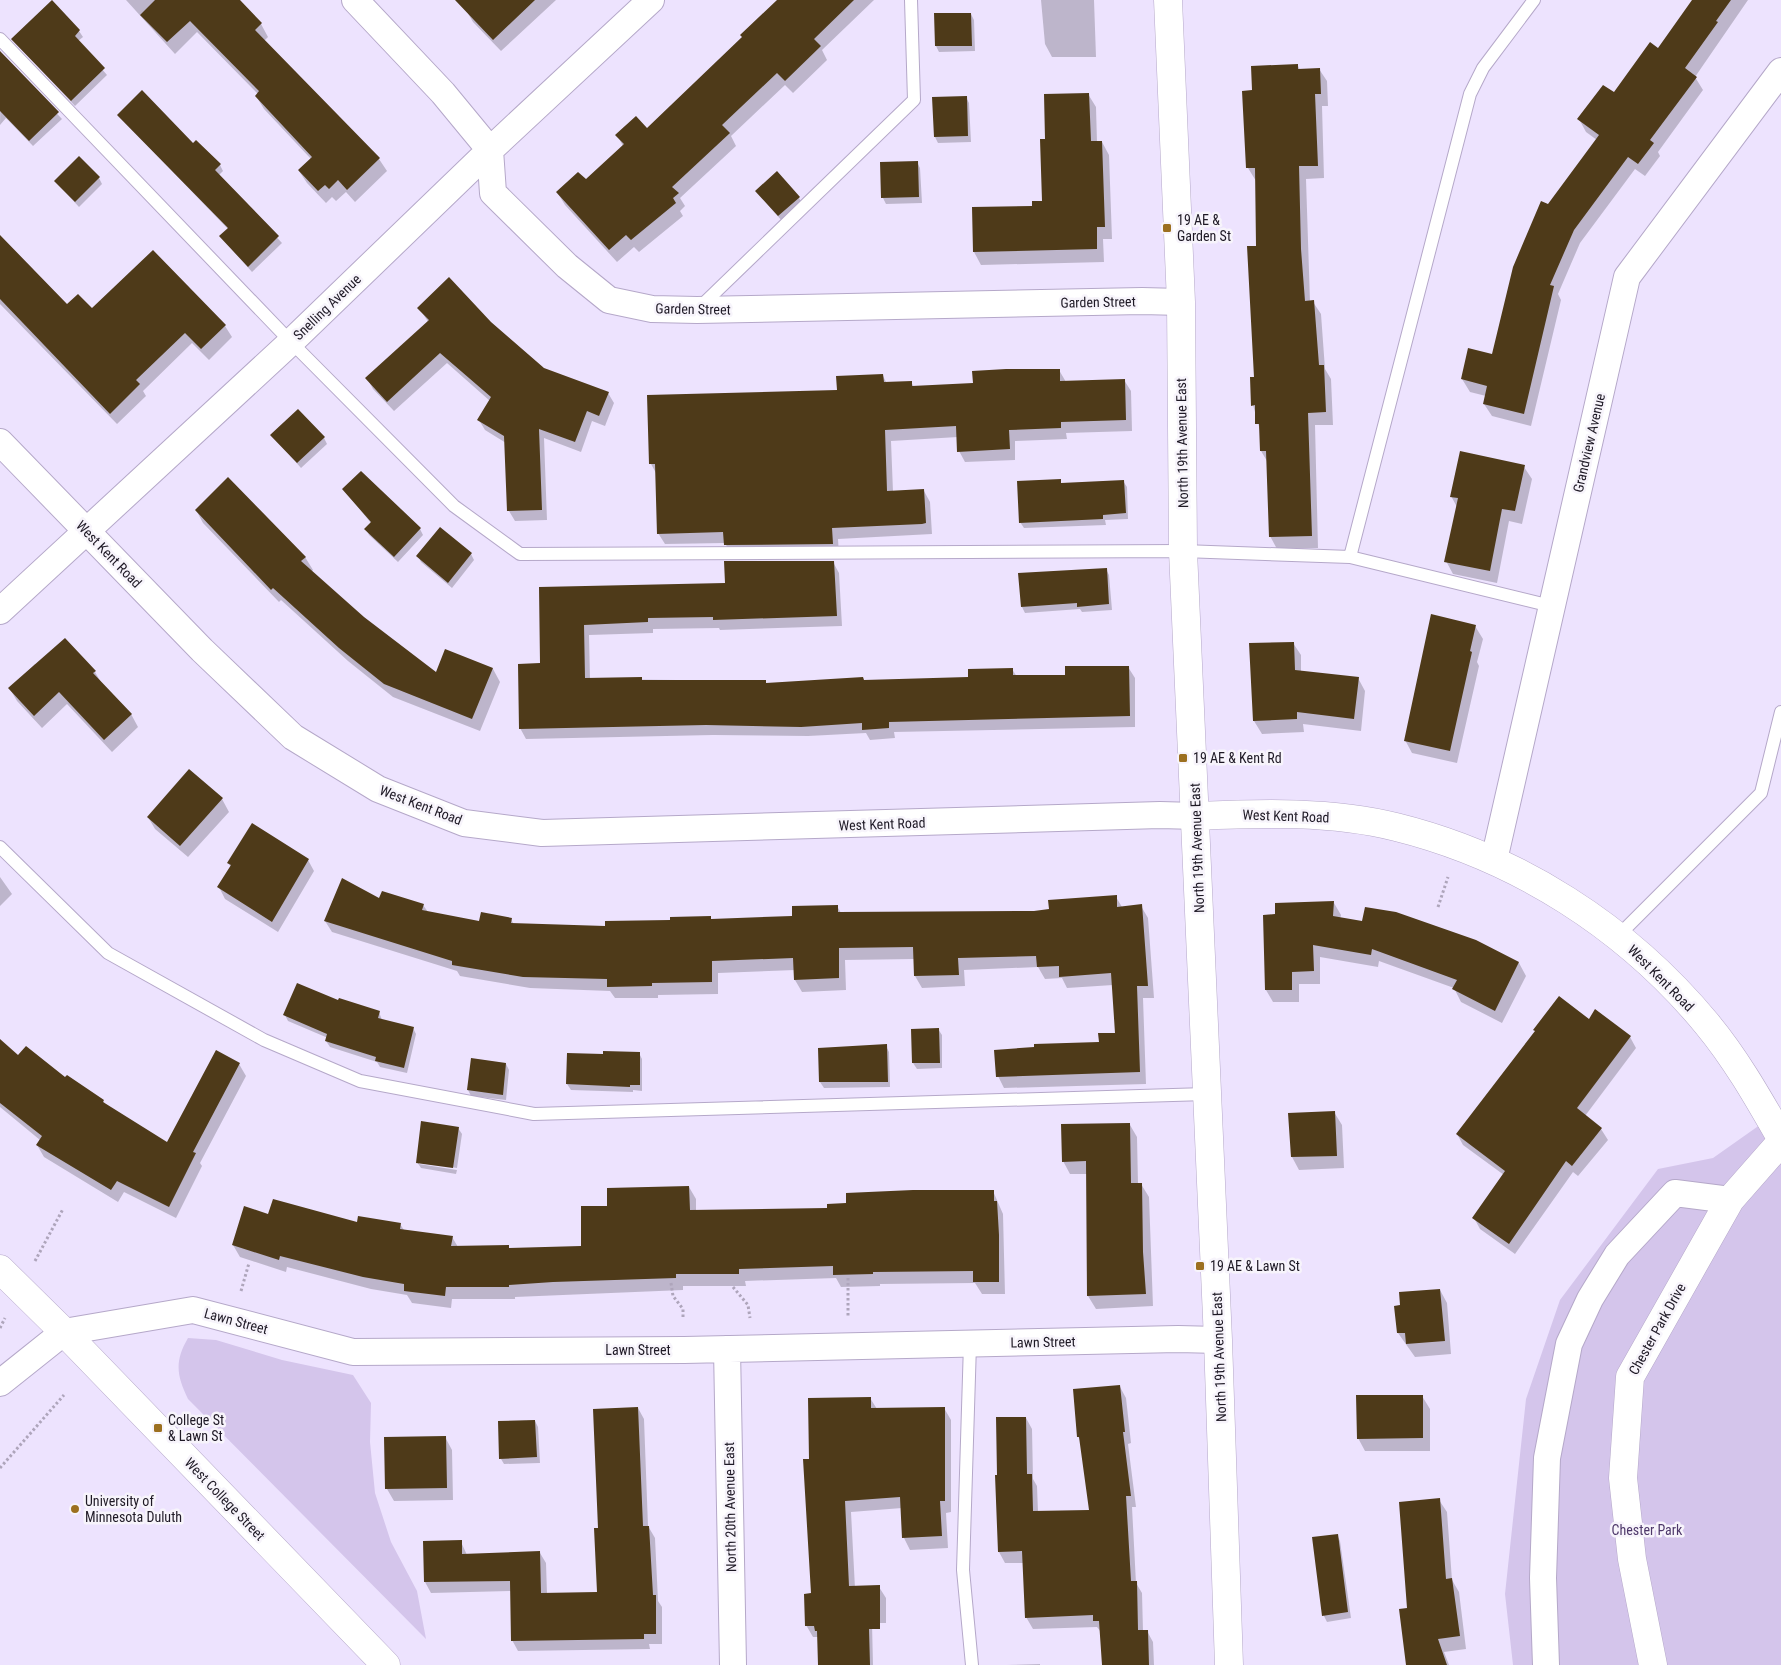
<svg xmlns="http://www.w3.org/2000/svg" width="1781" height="1665" font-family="'Roboto Condensed',sans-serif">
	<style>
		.green { fill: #d4c5eb }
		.shadow { fill: #0003 }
		.building { fill: #4e3a19 }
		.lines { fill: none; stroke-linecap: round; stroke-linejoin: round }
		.lane-casing { stroke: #b5a8c9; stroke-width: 14 }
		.street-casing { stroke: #b5a8c9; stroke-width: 28 }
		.secondary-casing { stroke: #b5a8c9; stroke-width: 29 }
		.path { stroke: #aea5bb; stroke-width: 3; stroke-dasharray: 2.5 2.5; stroke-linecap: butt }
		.lane { stroke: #fff; stroke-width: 12 }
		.street { stroke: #fff; stroke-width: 26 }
		.secondary { stroke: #fff; stroke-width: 28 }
		.poi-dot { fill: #9c7020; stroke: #f7f4fb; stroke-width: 2 }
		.labels { text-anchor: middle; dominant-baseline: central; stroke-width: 5; stroke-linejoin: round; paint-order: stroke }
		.poi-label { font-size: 14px; fill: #1e1925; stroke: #f7f4fb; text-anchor: start }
		.street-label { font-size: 14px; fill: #1e1925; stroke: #f7f4fb }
		.park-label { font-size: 14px; fill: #4e386a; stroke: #f7f4fb }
	</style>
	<rect width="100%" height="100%" fill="#ede3fe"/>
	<!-- green -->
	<path class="green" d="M1781,1110V1665H1513L1505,1594L1526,1399L1560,1300L1658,1169L1713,1158Z
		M188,1338L216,1340L282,1360L353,1375L371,1403L370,1442L375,1493L391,1542L417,1591L426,1639L188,1399C177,1376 174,1362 188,1338Z"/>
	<!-- shadow -->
	<path class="shadow" d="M126,0H239L261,24L268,37L264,41L379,159L387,171L355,202L346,192L336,201L332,197L326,203L307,183L299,171L311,159L264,109L256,96L258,94L197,32L175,54Z
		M473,0H556L501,51L473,22L466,10Z
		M793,0H874L822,50L827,60L793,93L785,85L731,136L736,146L680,198L685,206L680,211L683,216L639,252L634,247L617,262L565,205L557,192L586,181L623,146L617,135L647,130Z
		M1041,0H1094L1096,57H1052L1045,44Z
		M1694,0H1748L1695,77L1703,90L1658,152L1660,156L1645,176L1635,169L1580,243L1558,294L1561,300L1531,426L1492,416L1484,404L1486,396L1470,392L1462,379L1493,355L1548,205L1597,140L1586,132L1579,119L1614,94L1658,50Z
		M52,2L79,31L83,37L78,41L107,75L75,106L14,41Z
		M971,14L974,20L975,51L939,52L936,46Z
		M1,54L62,119L33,146L6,118L0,125Z
		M1298,66L1300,70L1319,69L1327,81L1328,106H1322L1324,178L1306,179L1310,302H1313L1321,314L1325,369L1331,379L1333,425H1315L1318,548L1277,549L1270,536L1267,461L1261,451L1260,430L1253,405L1256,378V181L1248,168L1253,91Z
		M1088,94L1096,107L1097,142H1102L1109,155L1112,239H1103L1104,262L981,265L974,252L973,209L1033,207L1043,202L1047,140Z
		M966,97L969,103L971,142L938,143L935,137Z
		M119,116L193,145L220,165L223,171L219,175L282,243L252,272L220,236L228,229Z
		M917,162L920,168L922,203L886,204L883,198Z
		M99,178L102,184L79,207L55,181Z
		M756,191L799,198L802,203L782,221Z
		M0,237L67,306L225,326L232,337L209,360L192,343L143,391L146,396L117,424L0,304Z
		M419,308L491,323L544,370L608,393L614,403L605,426L592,421L581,452L544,438L547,520L515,521L509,511L506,443L485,430L479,420L490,401L447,363L394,411L373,389L367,378L429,323Z
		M1059,370L1066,382L1124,380L1131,391L1132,431L1066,433L1067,439L1015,441V460L965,462L959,451L958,437L891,441L893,492L924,491L930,502L932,534L838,539L839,555L732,556L725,543L665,544L658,533L656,473L651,464L883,376L887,384L911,382L914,387L974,384Z
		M272,435L324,438L327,444L301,468Z
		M1524,467L1532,479L1522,524L1509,521L1497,583L1453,574L1446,561L1457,507L1451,496Z
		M1060,481L1062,485L1123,481L1127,487L1128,519L1105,520L1106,525L1024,528L1020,522Z
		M343,489L420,529L423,535L398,562L369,535L366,529L371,523Z
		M196,510L305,557L313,570L311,572L363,618L436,674L445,651L493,669L500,682L480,731L393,697L348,661L281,600L279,602L203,523Z
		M471,554L474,560L452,588L421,562L418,556Z
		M833,562L839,573L842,626L720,630L719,628L653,629V633L589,635L590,679L765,681L768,685L969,679L1012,669L1017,677L1066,676L1128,667L1135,678V727L894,732L895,738L870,740L866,733L808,736L713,735L526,739L520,728L542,665L540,588L727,584Z
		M1106,569L1109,575L1112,610L1082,612L1080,609L1025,613L1022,607Z
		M1432,616L1475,626L1483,639L1477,662L1479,666L1457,763L1412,753L1405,740Z
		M1293,643L1301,655V672L1358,678L1365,691L1361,731L1303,724L1304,732L1262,734L1254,721L1251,644Z
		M35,664L37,666L95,672L102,684L131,714L138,727L112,752L67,704L42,728L17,701L10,689Z
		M222,799L229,812L188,857L155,829L148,817Z
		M308,860L314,871L278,932L225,899L219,887L231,867L228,863Z
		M0,877L12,894L0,906Z
		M1116,897L1122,907L1141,906L1148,918L1154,998H1143L1146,1084L1004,1088L998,1076L1100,1043L1116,1034L1113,985L1067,988L1062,978L1045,979L1038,967L964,970L965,986L922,988L915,976V959L845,960L846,990L802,992L795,980V970L718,973V994L658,995V998H615L610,991L530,988L460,976L457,971L332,932L325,921L380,899L423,905L428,912L480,922L511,919L514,925L607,927L793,917L837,906L841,913H1034Z
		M1334,903L1341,915L1340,919L1475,941L1519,963L1526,976L1502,1023L1461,1002L1454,988L1379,961L1378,967L1320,957V984H1299V1002H1273L1266,990L1276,916Z
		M339,1002L379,1012L382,1020L413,1028L416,1034L407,1073L380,1067L377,1062L330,1047L326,1041L328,1038L288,1021L285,1015Z
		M938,1029L942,1035V1068L917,1069L913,1063V1030Z
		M1630,1037L1636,1048L1585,1116L1601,1129L1608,1140L1578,1176L1573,1172L1515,1254L1480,1229L1474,1218L1504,1175L1463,1145L1457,1134Z
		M0,1041L18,1057L103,1101L106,1105L168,1144L239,1064L246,1076L200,1163L202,1166L176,1218L124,1192L118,1202L44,1157L37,1145L40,1140L0,1107Z
		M886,1046L889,1052L890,1087L824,1088L820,1082Z
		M639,1053L642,1059V1091L633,1090V1092L571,1090L567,1084L604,1056Z
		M472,1060L506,1064L509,1070L506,1100L471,1096L468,1090Z
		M1334,1112L1342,1125L1344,1168L1299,1170L1292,1157L1290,1114Z
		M1130,1125L1137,1137L1138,1184H1141L1149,1197L1153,1306L1096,1309L1088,1296V1174H1070L1063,1161Z
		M458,1128L462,1134L457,1168L419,1162V1164L457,1170L456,1174L421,1168L417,1162Z
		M689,1187L696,1199V1211L828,1209L993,1191L1003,1214L1005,1294H982L975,1283L880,1284V1286L841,1287L836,1278L745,1281L746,1286H683V1290L515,1297V1299H452L451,1308L412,1303L407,1295L371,1289L287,1267L286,1272L240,1257L233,1245L269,1215L358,1224H400L404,1230L452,1237L458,1247L508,1246L509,1249L583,1247L608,1207Z
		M1440,1290L1447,1303L1451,1354L1415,1357L1398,1333L1395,1307Z
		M1120,1387L1126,1398L1131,1443L1128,1444L1136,1507H1132L1136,1583L1142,1593L1143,1631H1147L1153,1642L1154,1665H1103L1101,1632L1097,1627L1033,1629L1026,1617L1024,1563H1005L999,1552V1476L1026,1418L1032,1429L1033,1479L1037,1486L1038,1512L1090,1511L1081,1442L1078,1436Z
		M1422,1396L1430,1409V1451H1365L1358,1438Z
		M870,1398L877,1409L944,1408L951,1420V1512L946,1513L948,1548L910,1550L904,1538L902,1508L851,1512L855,1588L879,1587L886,1598V1623H872L873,1665H820L818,1637H813L806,1625L812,1594L811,1460Z
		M638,1408L644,1419L648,1526L655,1538L658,1601L662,1607V1644H649L650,1649L518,1651L512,1640L511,1591L431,1593L425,1582L461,1542L467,1555L540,1553L546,1563L547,1594L598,1593L599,1529Z
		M535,1421L538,1427L540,1463L504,1464L501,1459Z
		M445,1437L452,1450L453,1500L394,1501L387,1489Z
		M1439,1500L1447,1512L1452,1580L1459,1592L1466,1649L1444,1652L1449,1665H1408V1609Z
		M1337,1535L1340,1541L1351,1618L1327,1622L1324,1616L1313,1538Z
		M1040,1664V1665H1006Z"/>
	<!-- building -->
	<path class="building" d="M52,0L80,30L75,36L105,68L71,101L11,39Z
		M155,0H240L262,23L255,30L380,158L347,190L338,180L329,189L325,185L318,191L298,170L312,157L255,96L259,91L190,21L167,42L140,15Z
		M455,0H535L493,40Z
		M777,0H854L814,39L821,46L785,81L777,73L722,125L730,133L672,187L679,193L673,198L676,203L631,240L626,235L609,250L556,192L578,172L586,179L624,144L615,135L636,116L647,128L742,37L740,35Z
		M1692,0H1731L1716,21L1718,22L1685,68L1697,77L1650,140L1654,143L1638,164L1628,157L1574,230L1550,285L1554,286L1524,414L1483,404L1487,386L1461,379L1468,348L1492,354L1513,267L1541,201L1548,204L1599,135L1577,119L1603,85L1614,92L1650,42L1658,48Z
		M934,13H971L972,46H935Z
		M0,51L59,112L29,141L0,111Z
		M1298,64V69L1320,68L1321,94H1315L1318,166H1299L1301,249L1305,301L1314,300L1319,365H1324L1326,412L1308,413L1312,536L1269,537L1266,451H1260L1259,424H1255V405L1251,406L1250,377H1254L1247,246H1256L1255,168H1246L1242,91L1252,90L1251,66Z
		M142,90L193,143L196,140L221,164L215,170L279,236L248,267L219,236L228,228L117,115Z
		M1089,93L1091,141H1102L1105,227H1097V249L973,252L972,207L1032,206V201H1042L1040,139H1045L1044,94Z
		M967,96L968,136L934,137L932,97Z
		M79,156L100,177L75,202L54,181Z
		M918,161L919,197L881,198L880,162Z
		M777,171L800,197L778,216L755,191Z
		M0,235L67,304L78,294L92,308L153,250L226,325L201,349L185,333L136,380L140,384L110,414L0,299Z
		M449,277L491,322L544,368L609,392L599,416L587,411L575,442L539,429L542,510L507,511L504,436L477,420L491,397L440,353L387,402L365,378L429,320L417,308Z
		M1006,369H1060V381L1125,379L1126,420L1061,422V428L1009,430L1010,449L957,452L956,426L885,430L887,491L924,489L926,523L922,524L832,528L833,544L724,545L723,532L657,534L655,464H649L647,395L837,390L836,376L883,374L884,382L912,381V386L973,383L972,371Z
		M298,409L325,437L297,463L270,435Z
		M1460,451L1525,465L1515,511L1502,509L1490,571L1444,562L1458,498L1450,497Z
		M361,471L421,528L394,557L364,529L371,522L342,489Z
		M228,477L306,557L301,561L364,617L436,672L445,649L493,668L472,719L384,684L339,648L273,588L271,590L195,510Z
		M1061,479V483L1124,480L1126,513L1103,515V519L1019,523L1017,481Z
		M440,527L472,553L448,583L416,556Z
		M724,561H834L837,616L713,620V617L648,618V622L584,625L585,678L642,677V680H766V683L863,677L864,680L968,677V669L1013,668V675H1065V666H1129L1130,716L889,722V728L862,730V723L801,727L706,725L519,729L518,664L540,663L539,587L725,583Z
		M1107,568L1109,604L1077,607V603L1021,607L1018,573Z
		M1431,614L1476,625L1470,651L1472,652L1450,751L1404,741Z
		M65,638L96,671L93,673L132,714L104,740L59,692L34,716L8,688Z
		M1294,642L1295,670L1359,677L1354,719L1297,712V719L1253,721L1249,643Z
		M189,769L223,798L180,846L147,817Z
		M252,823L309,859L272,922L217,887L231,865L227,863Z
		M342,878L379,898L382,891L424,904L422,910L479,921L481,912L512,918L511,923L605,926V921L670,920V917L711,916V919L792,916V906L838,905V912L1034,911L1049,909L1048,900L1117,895V907L1142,904L1148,986H1137L1140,1072L996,1077L994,1050L1034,1047V1044L1099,1042L1098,1033H1115L1111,973L1059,977V966L1037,967L1036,956L958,958L959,975L914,976L913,947L839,948V978L794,980L793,958L712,961V982L652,983V986L607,987V979L523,977L452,965V961L324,921Z
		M1334,901L1333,916L1362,921L1365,907L1396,912L1476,940L1519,962L1495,1011L1452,989L1457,980L1372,949L1371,955L1313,945L1314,971L1292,972V990H1265L1263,915L1275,914V903Z
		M297,983L338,1000L339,998L380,1011L378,1018L414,1027L404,1068L375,1061L376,1057L325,1041L327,1034L283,1015Z
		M1559,996L1589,1019L1595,1009L1631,1036L1577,1108L1602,1128L1572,1166L1566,1161L1509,1244L1472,1218L1505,1171L1456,1134L1535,1031L1533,1030Z
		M939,1028L940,1063H912L911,1029Z
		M0,1039L18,1055L26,1046L65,1077L67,1075L104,1100L103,1102L167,1142L216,1050L240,1063L193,1152L196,1153L169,1207L117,1181L111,1190L36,1145L42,1136L0,1103Z
		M887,1044L888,1082H819L818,1048Z
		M603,1051L640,1052V1085H630V1087L566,1084L567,1053L603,1054Z
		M471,1058L506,1063L503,1095L467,1090Z
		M1335,1111L1337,1156L1291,1157L1288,1113Z
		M421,1121L459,1127L453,1168L416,1163Z
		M1130,1123L1131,1183H1142L1143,1252L1146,1294L1087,1296L1086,1161L1062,1162L1061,1124Z
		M689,1186L690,1210L827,1208V1204L846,1203V1193L913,1190H994V1201H997L999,1235V1282H973V1271L873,1272V1274L833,1275V1266L739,1269V1274H676V1278L553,1282L509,1285V1287H446L445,1296L404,1291V1284L363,1277L280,1256L279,1260L232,1245L244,1206L268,1214L273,1199L357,1222L358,1216L401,1223L400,1229L453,1236L451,1246L509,1245V1248L581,1246V1206H607V1188Z
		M1440,1289L1445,1341L1406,1344L1405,1333H1397L1394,1306L1400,1305L1399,1292Z
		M1120,1385L1125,1432H1123L1131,1496H1126L1131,1581H1137L1138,1630H1148L1149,1665H1102L1099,1621H1093V1615L1025,1618L1022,1551L998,1552L995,1475H997L996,1417H1026L1027,1474H1032L1033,1511L1089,1510L1079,1437H1077L1073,1389Z
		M1356,1395H1423V1438L1357,1439Z
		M871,1397V1408L945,1407V1501H940L942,1536L902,1538L900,1497L845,1501L849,1586L880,1585V1629H869L870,1665H818L817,1631H815L814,1626H805L804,1594L811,1593L803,1459H809L808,1398Z
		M638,1407L643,1526H649L653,1595H656V1634H644V1639L511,1641L510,1581L424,1582L423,1541L462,1540V1554L540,1551L541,1593L597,1592L594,1528H598L593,1409Z
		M535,1420L537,1457L499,1459L498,1421Z
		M446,1436L447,1488L385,1489L384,1437Z
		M1440,1498L1446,1579L1452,1578L1460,1636L1438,1639L1447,1665H1406L1399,1609L1407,1608L1399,1502Z
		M1338,1534L1348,1612L1322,1616L1312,1537Z"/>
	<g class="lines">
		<defs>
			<path id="lane" d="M0,39L291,342L454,506L520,554L1183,551L1350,557L1551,606
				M698,309L914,100L911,0
				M1350,557L1470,94L1483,68L1534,0
				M0,847L108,953L264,1040L360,1081L534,1114L1206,1094
				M1618,936L1761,793L1781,712
				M970,1344L963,1570L972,1665"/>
			<path id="street" d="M355,0L443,93L490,150L493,193L567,266L609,300L652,309L697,310L1142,301L1181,302
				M0,442L202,650L293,737L378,789L464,823L542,833L1160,815L1196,816
				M0,611L291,342L490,150L651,0
				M1494,860L1627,277L1781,71
				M727,1349L733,1665
				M0,1383L64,1332L193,1310L353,1352L684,1350L1178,1339L1218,1340
				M1546,1665L1543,1578L1547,1458L1569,1344L1590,1299L1617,1255L1675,1193L1730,1200"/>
			<path id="secondary" d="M1168,0L1181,302L1183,551L1218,1340L1229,1665
				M1196,816C1262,813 1332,811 1396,827C1517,857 1627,927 1707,1024C1736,1059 1758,1098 1781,1138
				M0,1269L64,1332L386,1665
				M1653,1665L1632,1559L1623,1478L1630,1377L1730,1200L1781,1142"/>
		</defs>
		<!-- lane casing -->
		<use href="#lane" class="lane-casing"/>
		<!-- street casing -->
		<use href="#street" class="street-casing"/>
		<!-- secondary casing -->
		<use href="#secondary" class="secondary-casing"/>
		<!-- path -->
		<path class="path" d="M1438,907L1448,877
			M35,1261L63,1209
			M848,1278V1317
			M671,1283L673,1296L683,1309V1319
			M733,1287L748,1305L750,1318
			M241,1291L249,1263
			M0,1328L5,1318
			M0,1468L64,1395"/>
		<!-- lane -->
		<use href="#lane" class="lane"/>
		<!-- street -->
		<use href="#street" class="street"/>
		<!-- secondary -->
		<use href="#secondary" class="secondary"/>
	</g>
	<!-- markers -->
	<g class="poi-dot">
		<rect x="1162" y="223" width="10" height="10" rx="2.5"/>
		<rect x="1178" y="753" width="10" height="10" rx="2.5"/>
		<rect x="1195" y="1261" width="10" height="10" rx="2.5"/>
		<rect x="153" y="1423" width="10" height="10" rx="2.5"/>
		<circle cx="75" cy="1509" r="5"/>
	</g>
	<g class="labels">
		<!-- poi labels -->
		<g class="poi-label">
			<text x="1177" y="220">19 AE &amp;<tspan x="1177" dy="16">Garden St</tspan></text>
			<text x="1193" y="758">19 AE &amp; Kent Rd</text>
			<text x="1210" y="1266">19 AE &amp; Lawn St</text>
			<text x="168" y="1420">College St<tspan x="168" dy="16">&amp; Lawn St</tspan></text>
			<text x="85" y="1501">University of<tspan x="85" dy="16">Minnesota Duluth</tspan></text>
		</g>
		<!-- street labels -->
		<g class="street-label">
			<text transform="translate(1098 302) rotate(-1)">Garden Street</text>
			<text transform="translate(327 307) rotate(-44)">Snelling Avenue</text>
			<text transform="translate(693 309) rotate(1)">Garden Street</text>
			<text transform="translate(1182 443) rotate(-91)">North 19th Avenue East</text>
			<text transform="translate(1589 443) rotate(-77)">Grandview Avenue</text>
			<text transform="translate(109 554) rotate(46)">West Kent Road</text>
			<text transform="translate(421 805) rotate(21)">West Kent Road</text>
			<text transform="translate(1286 816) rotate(2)">West Kent Road</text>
			<text transform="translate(882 824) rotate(-2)">West Kent Road</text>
			<text transform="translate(1197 848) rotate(-92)">North 19th Avenue East</text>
			<text transform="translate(1661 978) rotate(45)">West Kent Road</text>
			<text transform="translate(236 1321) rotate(15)">Lawn Street</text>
			<text transform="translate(1657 1329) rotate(-61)">Chester Park Drive</text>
			<text transform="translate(1043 1342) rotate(-1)">Lawn Street</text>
			<text x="638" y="1350">Lawn Street</text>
			<text transform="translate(1219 1357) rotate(-92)">North 19th Avenue East</text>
			<text transform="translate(225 1499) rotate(46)">West College Street</text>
			<text transform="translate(730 1507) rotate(-91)">North 20th Avenue East</text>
		</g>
		<!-- park labels -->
		<g class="park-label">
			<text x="1647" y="1530">Chester Park</text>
		</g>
	</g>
</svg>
